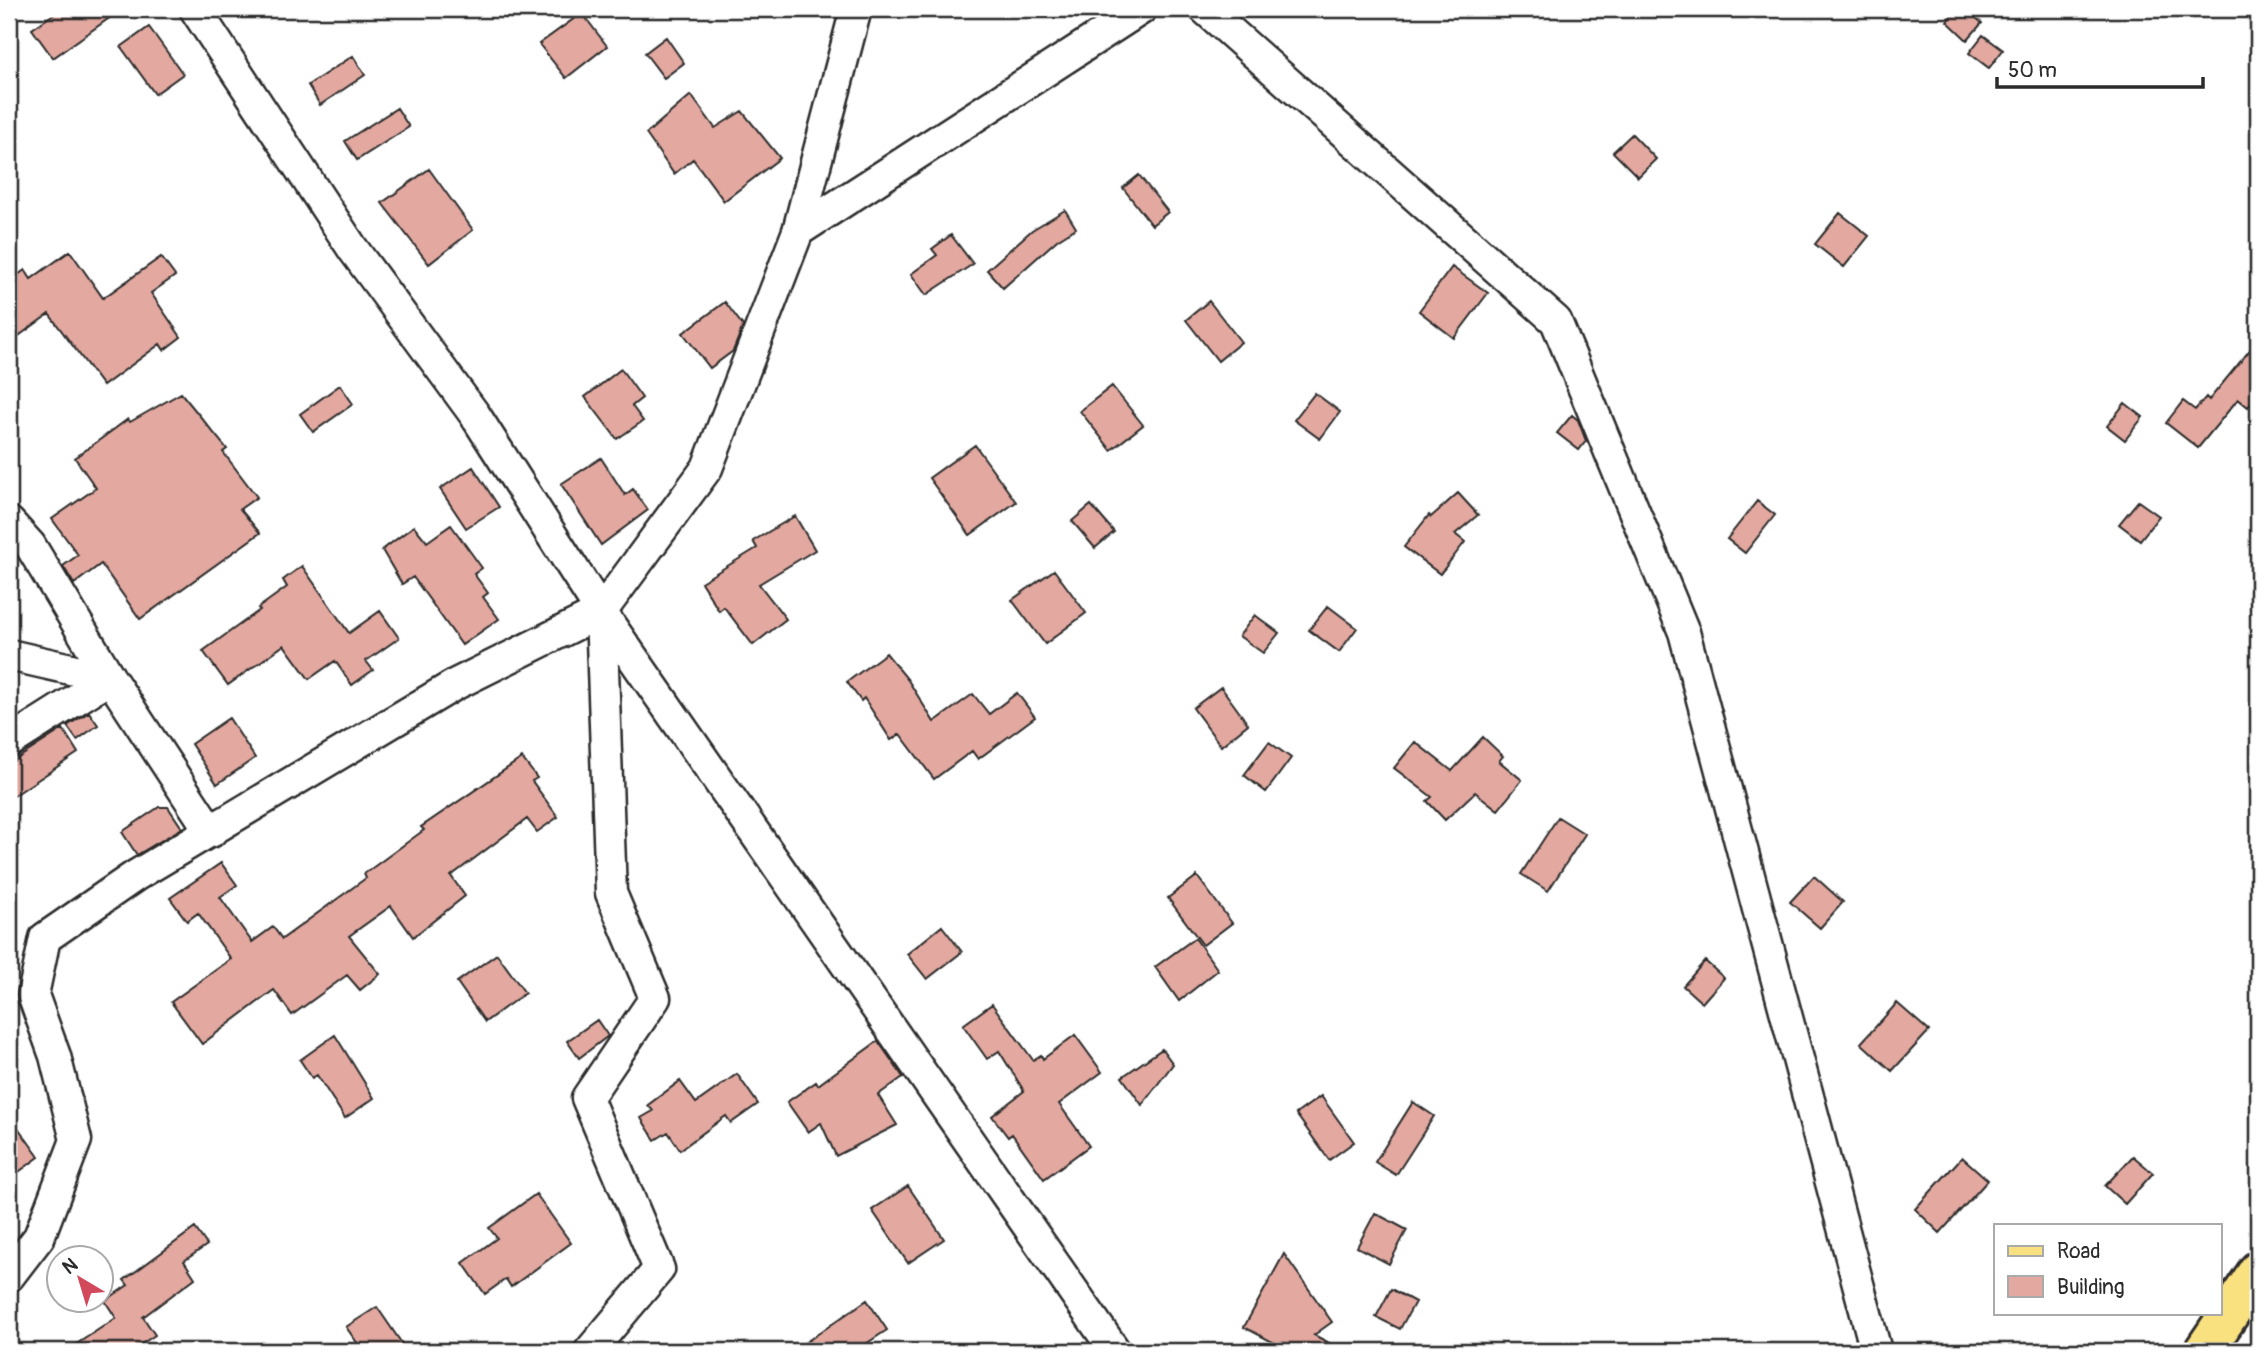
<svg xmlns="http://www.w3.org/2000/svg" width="2267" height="1360" font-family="Pangolin,sans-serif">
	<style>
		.building { fill: #e3a9a0; stroke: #2b2b2b; stroke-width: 2 }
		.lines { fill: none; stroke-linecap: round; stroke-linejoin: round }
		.minor-casing { stroke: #2b2b2b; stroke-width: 35 }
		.primary-casing { stroke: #2b2b2b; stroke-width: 44 }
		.minor { stroke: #fff; stroke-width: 30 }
		.primary { stroke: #fae180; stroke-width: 38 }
	</style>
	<rect width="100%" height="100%" fill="#fff"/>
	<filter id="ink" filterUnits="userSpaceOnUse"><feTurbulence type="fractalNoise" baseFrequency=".0143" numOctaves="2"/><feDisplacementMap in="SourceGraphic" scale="14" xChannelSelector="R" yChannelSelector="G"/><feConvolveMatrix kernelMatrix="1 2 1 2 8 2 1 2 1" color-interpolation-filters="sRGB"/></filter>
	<g filter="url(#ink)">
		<!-- building -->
		<path class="building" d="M61,9H122L53,58L32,29Z
			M1957,9H1966L1982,23L1967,40L1947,21Z
			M582,13L607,46L566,78L539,44Z
			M149,27L183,74L155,94L121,47Z
			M1983,35L2003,50L1989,68L1969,53Z
			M666,37L684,63L664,78L645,53Z
			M353,56L365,75L320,105L308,85Z
			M691,95L715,128L742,111L780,158L724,201L693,159L674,174L646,134Z
			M397,108L409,127L357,160L345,141Z
			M1632,134L1656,159L1638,177L1613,152Z
			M429,169L473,230L429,264L382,203Z
			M1139,175L1168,212L1152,225L1123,188Z
			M1065,210L1076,228L1057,240L1003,288L987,270L1032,230Z
			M1840,213L1869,236L1844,267L1815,244Z
			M951,235L973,264L926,295L911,274L937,255L932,249Z
			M70,251L103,298L161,257L175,276L151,293L181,337L164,350L160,344L103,386L49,314L9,343V281L25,270L31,279Z
			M1452,267L1488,293L1454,338L1419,311Z
			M1209,301L1241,342L1218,361L1186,320Z
			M725,302L743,326L733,351L710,368L683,333Z
			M2258,340V394L2248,407L2238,399L2198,448L2166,423L2183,401L2195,410L2206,397L2209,400Z
			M621,369L642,398L632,406L643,421L617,439L585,397Z
			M340,385L353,404L313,432L300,414Z
			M1112,386L1143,425L1111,450L1080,411Z
			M181,393L227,449L223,452L257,497L240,509L260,533L140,619L101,564L74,584L63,566L78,555L52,519L96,488L75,458L128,419L130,422Z
			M1315,393L1340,412L1320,439L1294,420Z
			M2125,403L2143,417L2125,440L2107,426Z
			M1572,415L1578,420L1586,441L1579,450L1557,433Z
			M975,445L1016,502L970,535L929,478Z
			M601,458L625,495L633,489L648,510L601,545L561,484Z
			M473,467L499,507L466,528L440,489Z
			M1458,493L1478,515L1455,534L1465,542L1440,574L1404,547L1429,515L1431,517Z
			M1757,501L1775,515L1745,553L1727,539Z
			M2138,501L2159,516L2140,540L2119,524Z
			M1091,505L1114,532L1095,548L1072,521Z
			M795,516L815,550L759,584L786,619L753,645L724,607L719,611L701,582L757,548L753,541Z
			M451,525L482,568L474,574L488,593L483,597L499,619L462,645L413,577L402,584L382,550L414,526L427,542Z
			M302,566L349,633L380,611L399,638L366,661L373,670L352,685L335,661L309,679L284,645L228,685L203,651L260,610L258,608L287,587L283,580Z
			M1054,570L1086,613L1045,644L1012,600Z
			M1328,606L1357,628L1339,652L1309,630Z
			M1255,615L1279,633L1263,653L1239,636Z
			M886,653L908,680L934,722L973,694L989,714L1017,693L1035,717L978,759L972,751L934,779L900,734L891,740L864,698L861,701L847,682Z
			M1221,687L1248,724L1221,746L1193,708Z
			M89,712L98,725L77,740L67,726Z
			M229,718L255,758L217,784L191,744Z
			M63,729L78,753L9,799V764Z
			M1483,737L1503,756L1499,761L1522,780L1498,810L1475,792L1445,820L1427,801L1432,797L1394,768L1415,742L1452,771Z
			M1269,742L1291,758L1266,792L1244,775Z
			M522,758L537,778L532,781L558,817L537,832L527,819L451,876L465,896L413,937L391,906L349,936L380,974L360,990L347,975L292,1015L274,990L202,1044L171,1002L231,959L198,913L187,921L170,898L221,863L237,885L220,897L252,942L273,927L282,939L366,878L364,874L424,830L421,827Z
			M159,807H168L182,828L137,855L122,832Z
			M1558,817L1585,834L1548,891L1521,874Z
			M1197,876L1232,923L1203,945L1168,898Z
			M1814,876L1843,902L1820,928L1790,902Z
			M942,926L962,952L927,979L907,954Z
			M1195,938L1218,970L1179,1001L1155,967Z
			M497,954L525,993L485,1022L457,982Z
			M1705,961L1724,978L1702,1003L1683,986Z
			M1897,1003L1929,1031L1892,1071L1861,1043Z
			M992,1004L1033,1060L1041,1055L1043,1059L1075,1035L1102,1072L1059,1104L1089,1146L1044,1179L1012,1134L1008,1137L992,1116L1024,1091L999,1051L987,1059L963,1025Z
			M597,1020L608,1036L579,1058L567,1041Z
			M335,1035L374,1098L345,1118L317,1075L312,1078L300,1060Z
			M878,1041L903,1077L878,1095L897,1125L836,1156L821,1123L808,1132L787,1102L816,1082L818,1085Z
			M1162,1049L1173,1064L1142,1105L1122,1077Z
			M737,1074L758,1104L731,1123L726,1116L680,1150L668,1132L655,1140L641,1118L653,1111L648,1105L680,1081L696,1103Z
			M1321,1096L1354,1142L1329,1160L1296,1114Z
			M1413,1102L1434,1116L1396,1175L1375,1162Z
			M9,1115L39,1157L9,1179Z
			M2133,1156L2153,1173L2125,1204L2105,1186Z
			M1962,1157L1988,1180L1940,1233L1915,1209Z
			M908,1186L944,1239L908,1263L872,1210Z
			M536,1194L571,1243L511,1287L506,1279L485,1294L463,1263L497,1238L489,1228Z
			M1375,1213L1407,1230L1389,1264L1357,1247Z
			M195,1228L207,1245L184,1261L195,1278L143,1317L155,1335L131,1351H66L116,1318L105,1301L128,1285L124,1280Z
			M1284,1254L1332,1322L1314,1335L1344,1351H1290L1244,1327Z
			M1391,1289L1415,1302L1400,1329L1376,1317Z
			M867,1300L887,1330L855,1351H793Z
			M377,1307L407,1351H363L346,1327Z"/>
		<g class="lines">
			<defs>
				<path id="minor" d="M195,9L353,249L475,415L601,612L1115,1351
					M1205,9L1556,321L1684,632L1876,1351
					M798,231L1141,9
					M9,522L30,545L110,678L211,832
					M9,655L110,678
					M9,742L110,678
					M9,1276L39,1237L76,1140L55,1056L33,995L45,938L135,876L456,684L601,612
					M590,1351L659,1269L587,1098L655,998L611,893L601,612L707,468L798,231L856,9"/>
				<path id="primary" d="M2204,1351L2258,1271"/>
			</defs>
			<!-- minor casing -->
			<use href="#minor" class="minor-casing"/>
			<!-- primary casing -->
			<use href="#primary" class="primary-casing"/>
			<!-- minor -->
			<use href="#minor" class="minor"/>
			<!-- primary -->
			<use href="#primary" class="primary"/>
		</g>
	</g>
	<!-- margin -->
	<rect width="2267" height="1360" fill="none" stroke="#fff" stroke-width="35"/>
	<rect x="18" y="18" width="2232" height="1325" fill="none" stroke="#2b2b2b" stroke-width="2.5" filter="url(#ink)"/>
	<!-- legend -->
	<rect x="1994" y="1224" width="228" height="91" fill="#ffffff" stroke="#aaaaaa" stroke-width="2"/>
	<rect x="2008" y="1246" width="35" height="10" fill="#fae180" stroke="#aaaaaa" stroke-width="2"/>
	<text x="2057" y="1258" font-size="21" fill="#2b2b2b">Road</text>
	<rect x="2008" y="1276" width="35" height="21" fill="#e3a9a0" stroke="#aaaaaa" stroke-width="2"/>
	<text x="2057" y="1294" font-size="21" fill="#2b2b2b">Building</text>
	<!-- north arrow -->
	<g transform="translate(80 1279) rotate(322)"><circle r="33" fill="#ffffff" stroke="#aaaaaa" stroke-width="2"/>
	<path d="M0-5L12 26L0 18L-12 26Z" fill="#d1495b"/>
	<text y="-10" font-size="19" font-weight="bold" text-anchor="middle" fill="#2b2b2b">N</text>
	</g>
	<!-- scale -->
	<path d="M1997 77v10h206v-10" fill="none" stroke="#2b2b2b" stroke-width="3.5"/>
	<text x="2008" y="77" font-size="21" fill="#2b2b2b" stroke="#ffffff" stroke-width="5" paint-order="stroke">50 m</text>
</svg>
